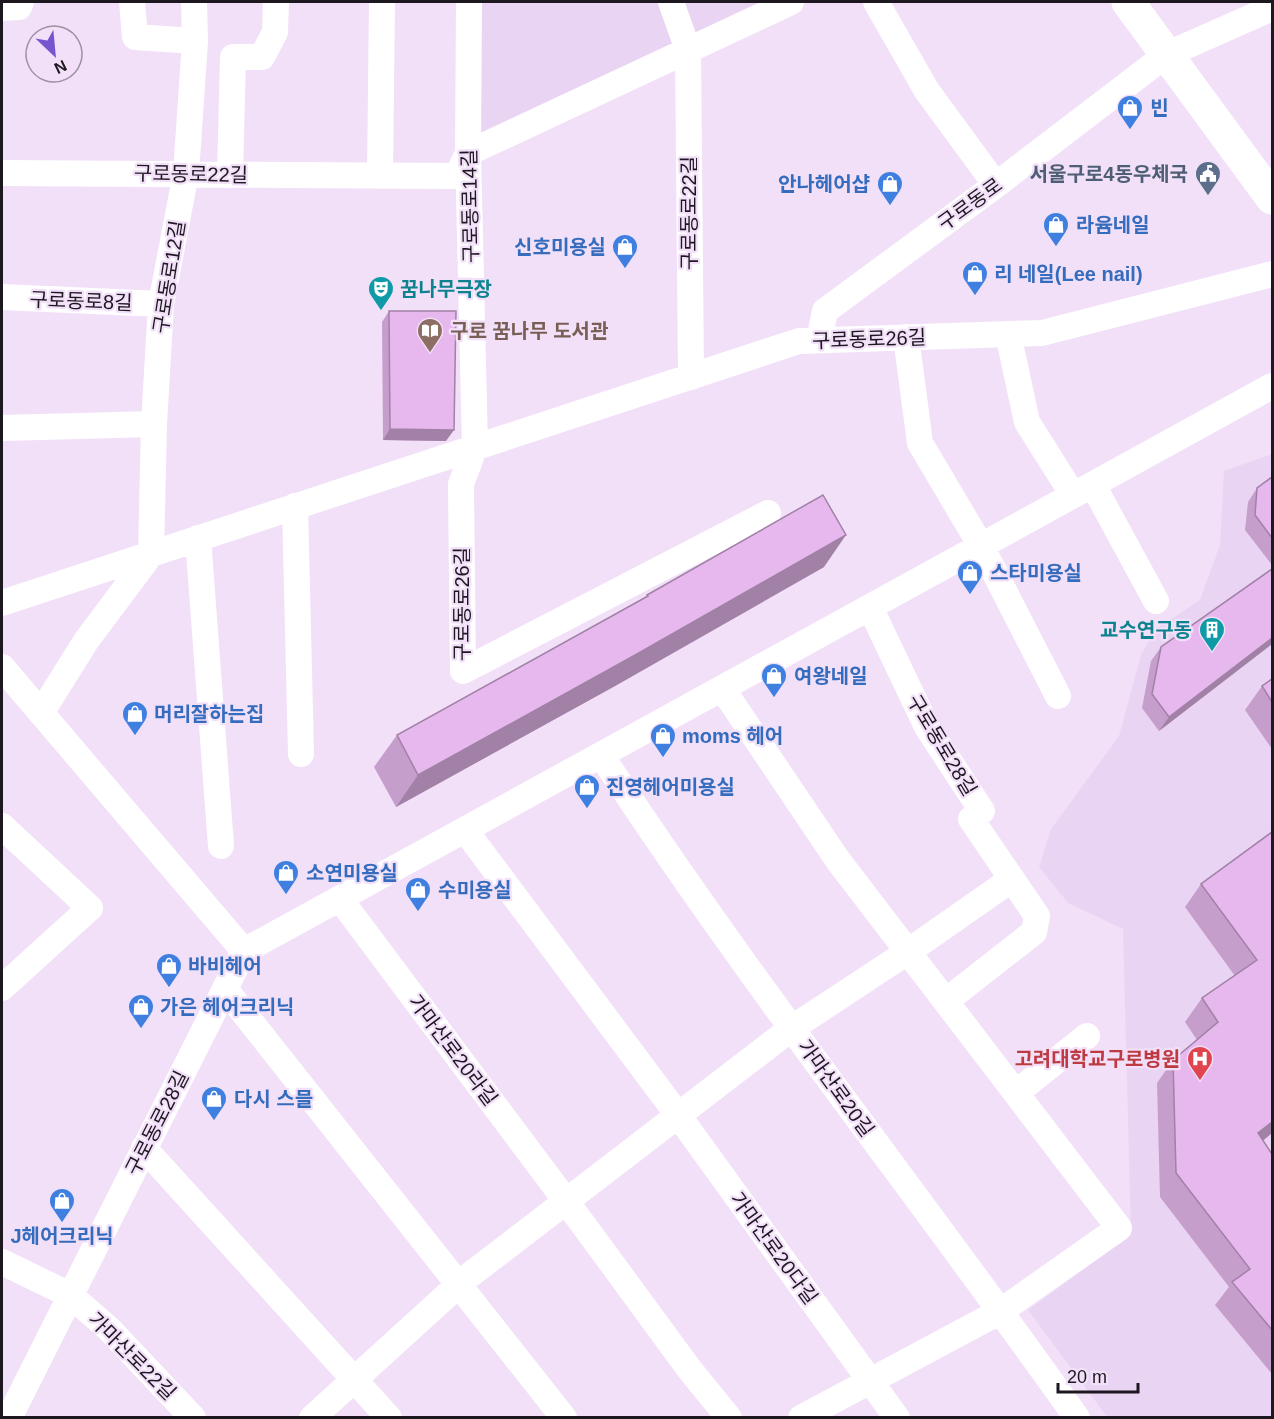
<svg xmlns="http://www.w3.org/2000/svg" width="1274" height="1419" font-family="Helvetica,'Noto Sans KR',sans-serif">
	<style>
		.built { fill: #ead4f3 }
		.lines { fill: none; stroke-linecap: round; stroke-linejoin: round }
		.minor { stroke: #fff; stroke-width: 26 }
		.major { stroke: #fff; stroke-width: 33 }
		.wall { fill: #c69ecc }
		.shaded-wall { fill: #a181a6 }
		.building { fill: #e6b8ed; stroke: #a181a6; stroke-width: 1.5 }
		.labels { text-anchor: middle; dominant-baseline: central; stroke-width: 4.5; stroke-linejoin: round; paint-order: stroke }
		.shop-label { font-size: 20px; font-weight: bold; fill: #366cbe; stroke: #f2e0f9; text-anchor: start }
		.street-label { font-size: 20px; fill: #1d1720; stroke: #f2e0f9 }
		.service-label { font-size: 20px; font-weight: bold; fill: #4e5e75; stroke: #f2e0f9; text-anchor: end }
		.culture-label { font-size: 20px; font-weight: bold; fill: #0d838f; stroke: #f2e0f9; text-anchor: start }
		.education-label { font-size: 20px; font-weight: bold; fill: #785e54; stroke: #f2e0f9; text-anchor: start }
		.health-label { font-size: 20px; font-weight: bold; fill: #be3a42; stroke: #f2e0f9; text-anchor: end }
	</style>
	<rect width="100%" height="100%" fill="#f2e0f9"/>
	<!-- built -->
	<path class="built" d="M469,2H791L468,153Z
		M1272,454V1417H1107L1028,1310L1131,1235L1123,929L1068,903L1039,867L1051,829L1119,736L1141,655L1156,629L1200,600L1220,545L1224,471Z"/>
	<g class="lines">
		<!-- minor -->
		<path class="minor" d="M132,2L135,37L195,41
			M469,2L468,153L475,447L461,484L463,671L768,513
			M671,2L688,50L691,377
			M876,2L927,91L996,185
			M2,8L19,7L21,2
			M2,173L457,176L468,153L791,2
			M230,175L233,57H262L275,32L276,2
			M380,176L382,2
			M2,297L161,304
			M1008,334L1027,422L1073,495
			M906,337L920,443L981,546L1058,696
			M819,340L825,311L996,185L1166,55L1272,8
			M2,428L154,424
			M1093,485L1156,601
			M295,506L301,754
			M198,538L221,846
			M2,603L799,341L1042,333L1272,274
			M870,607L927,727L982,811L971,819L1037,916L1034,932L946,1001
			M2,667L244,951
			M722,688L837,859L1119,1228L1001,1311L801,1418
			M41,713L86,641L151,554L154,424L161,304L186,173L195,41L194,2
			M601,755C750,983 920,1196 1077,1418
			M2,826L90,908L2,988
			M465,830L678,1115L897,1418
			M340,899L566,1201L690,1370L729,1418
			M225,989L564,1418
			M1016,1093L1087,1036
			M144,1148L389,1418
			M2,1262L70,1295L109,1329L193,1418
			M9,1418L244,951L1272,386
			M312,1418L466,1278L792,1028L909,951L1012,879"/>
		<!-- major -->
		<path class="major" d="M1128,2L1272,198"/>
	</g>
	<!-- wall -->
	<path class="wall" d="M389,311L446,441L383,440L382,322Z
		M1272,477V565L1245,530L1248,502L1257,488Z
		M824,567L615,686L396,807L374,767L397,735L645,599L647,595Z
		M1272,569V644L1159,731L1142,708L1151,661L1161,647Z
		M1272,679V749L1245,710L1262,686Z
		M1272,832V1133L1263,1141L1272,1154V1374L1215,1305L1229,1287L1160,1197L1157,1083L1173,1060L1197,1040L1185,1022L1202,998L1235,976L1185,907L1201,884Z"/>
	<!-- shaded-wall -->
	<path class="shaded-wall" d="M390,429L454,430L446,441L383,440Z
		M846,535L824,567L615,686L396,807L418,775Z
		M1272,638V644L1159,731L1169,717Z
		M1272,1122V1133L1241,1157L1258,1133Z"/>
	<!-- building -->
	<path class="building" d="M389,311H456L454,430L390,429Z
		M1272,477V538L1255,515L1257,488Z
		M823,495L846,535L637,654L418,775L397,735L648,596L647,595Z
		M1272,569V638L1169,717L1152,694L1161,647Z
		M1272,679V702L1262,686Z
		M1272,832V1122L1258,1133L1272,1154V1330L1232,1282L1250,1269L1176,1173L1173,1060L1218,1022L1202,998L1257,960L1201,884Z"/>
	<!-- icons -->
	<defs>
		<symbol id="shop-pin" viewBox="-11 -11 22 30"><path d="M0 17L-7.5 6A9.5 9.5 0 1 1 7.5 6Z" fill="#3f7fe0" stroke="#f2e0f9"/><path d="M-5-2.5h2.3a2.7 3.5 0 0 1 5.4 0H5L5.5 6h-11ZM-1.5-2.5h3a1.5 2.3 0 0 0-3 0Z" fill="#fff"/></symbol>
		<symbol id="civic-pin" viewBox="-11 -11 22 30"><path d="M0 17L-7.5 6A9.5 9.5 0 1 1 7.5 6Z" fill="#5c6f8a" stroke="#f2e0f9"/><path d="M-.6-6.5H3V-4.5H.6V-3L4-1V1h2V6H-6V1h2V-1L-.6-3ZM-1.2 2.5V6h2.4V2.5Z" fill="#fff"/></symbol>
		<symbol id="theatre-pin" viewBox="-11 -11 22 30"><path d="M0 17L-7.5 6A9.5 9.5 0 1 1 7.5 6Z" fill="#0f9aa8" stroke="#f2e0f9"/><path d="M-5-5.5Q0-4 5-5.5V0Q5 5 0 6Q-5 5-5 0ZM-3.3-2.5H-1v1.5H-3.3ZM1-2.5H3.3v1.5H1ZM-2.8 1Q0 5.5 2.8 1Z" fill="#fff"/></symbol>
		<symbol id="library-pin" viewBox="-11 -11 22 30"><path d="M0 17L-7.5 6A9.5 9.5 0 1 1 7.5 6Z" fill="#8d6e63" stroke="#f2e0f9"/><path d="M-6-4Q-3-5.5-.7-3.5V5Q-3 3-6 4ZM6-4Q3-5.5 .7-3.5V5Q3 3 6 4Z" fill="#fff"/></symbol>
		<symbol id="building-pin" viewBox="-11 -11 22 30"><path d="M0 17L-7.5 6A9.5 9.5 0 1 1 7.5 6Z" fill="#0f9aa8" stroke="#f2e0f9"/><path d="M-4-6H4V6H1V3H-1V6H-4ZM-2.5-4.3h1.7v1.8h-1.7ZM.8-4.3h1.7v1.8H.8ZM-2.5-1h1.7V.8h-1.7ZM.8-1h1.7V.8H.8Z" fill="#fff"/></symbol>
		<symbol id="hospital-pin" viewBox="-11 -11 22 30"><path d="M0 17L-7.5 6A9.5 9.5 0 1 1 7.5 6Z" fill="#e0444e" stroke="#f2e0f9"/><path d="M-5-5h3v3.5h4V-5h3V5h-3V1.5h-4V5h-3Z" fill="#fff"/></symbol>
	</defs>
	<g fill-rule="evenodd">
		<use href="#shop-pin" x="1115" y="93" width="30" height="40"/>
		<use href="#civic-pin" x="1193" y="159" width="30" height="40"/>
		<use href="#shop-pin" x="875" y="169" width="30" height="40"/>
		<use href="#shop-pin" x="1041" y="210" width="30" height="40"/>
		<use href="#shop-pin" x="610" y="232" width="30" height="40"/>
		<use href="#shop-pin" x="960" y="259" width="30" height="40"/>
		<use href="#theatre-pin" x="366" y="274" width="30" height="40"/>
		<use href="#library-pin" x="415" y="316" width="30" height="40"/>
		<use href="#shop-pin" x="955" y="558" width="30" height="40"/>
		<use href="#building-pin" x="1197" y="615" width="30" height="40"/>
		<use href="#shop-pin" x="759" y="661" width="30" height="40"/>
		<use href="#shop-pin" x="120" y="699" width="30" height="40"/>
		<use href="#shop-pin" x="648" y="721" width="30" height="40"/>
		<use href="#shop-pin" x="572" y="772" width="30" height="40"/>
		<use href="#shop-pin" x="271" y="858" width="30" height="40"/>
		<use href="#shop-pin" x="403" y="875" width="30" height="40"/>
		<use href="#shop-pin" x="154" y="951" width="30" height="40"/>
		<use href="#shop-pin" x="126" y="992" width="30" height="40"/>
		<use href="#hospital-pin" x="1185" y="1044" width="30" height="40"/>
		<use href="#shop-pin" x="199" y="1084" width="30" height="40"/>
		<use href="#shop-pin" x="47" y="1186" width="30" height="40"/>
	</g>
	<g class="labels">
		<!-- shop labels -->
		<g class="shop-label">
			<text x="1150" y="108">빈</text>
			<text x="870" y="184" text-anchor="end">안나헤어샵</text>
			<text x="1076" y="225">라윰네일</text>
			<text x="606" y="247" text-anchor="end">신호미용실</text>
			<text x="994" y="274">리 네일(Lee nail)</text>
			<text x="990" y="573">스타미용실</text>
			<text x="794" y="676">여왕네일</text>
			<text x="154" y="714">머리잘하는집</text>
			<text x="682" y="736">moms 헤어</text>
			<text x="606" y="787">진영헤어미용실</text>
			<text x="306" y="873">소연미용실</text>
			<text x="438" y="890">수미용실</text>
			<text x="188" y="966">바비헤어</text>
			<text x="160" y="1007">가은 헤어크리닉</text>
			<text x="234" y="1099">다시 스믈</text>
			<text x="62" y="1236" text-anchor="middle">J헤어크리닉</text>
		</g>
		<!-- street labels -->
		<g class="street-label">
			<text transform="translate(191 174) rotate(1)">구로동로22길</text>
			<text transform="translate(970 204) rotate(-36)">구로동로</text>
			<text transform="translate(470 206) rotate(-91)">구로동로14길</text>
			<text transform="translate(689 213) rotate(-90)">구로동로22길</text>
			<text transform="translate(169 277) rotate(-81)">구로동로12길</text>
			<text transform="translate(81 301) rotate(2)">구로동로8길</text>
			<text transform="translate(869 339) rotate(-2)">구로동로26길</text>
			<text transform="translate(462 604) rotate(-90)">구로동로26길</text>
			<text transform="translate(942 745) rotate(59)">구로동로28길</text>
			<text transform="translate(453 1050) rotate(53)">가마산로20라길</text>
			<text transform="translate(836 1088) rotate(54)">가마산로20길</text>
			<text transform="translate(157 1123) rotate(-63)">구로동로28길</text>
			<text transform="translate(774 1248) rotate(54)">가마산로20다길</text>
			<text transform="translate(132 1356) rotate(45)">가마산로22길</text>
		</g>
		<!-- service labels -->
		<g class="service-label">
			<text x="1188" y="174">서울구로4동우체국</text>
		</g>
		<!-- culture labels -->
		<g class="culture-label">
			<text x="400" y="289">꿈나무극장</text>
			<text x="1192" y="630" text-anchor="end">교수연구동</text>
		</g>
		<!-- education labels -->
		<g class="education-label">
			<text x="450" y="331">구로 꿈나무 도서관</text>
		</g>
		<!-- health labels -->
		<g class="health-label">
			<text x="1180" y="1059">고려대학교구로병원</text>
		</g>
	</g>
	<!-- border -->
	<rect width="1274" height="1419" fill="none" stroke="#1d1720" stroke-width="6"/>
	<!-- north arrow -->
	<g transform="translate(54 54) rotate(154)"><circle r="28" fill="#f2e0f9" stroke="#9d90a2" stroke-width="1.5"/>
	<path d="M0-4.5L10 22L0 15L-10 22Z" fill="#7656d0"/>
	<text y="-9" font-size="16" font-weight="bold" text-anchor="middle" fill="#1d1720">N</text>
	</g>
	<!-- scale -->
	<path d="M1058 1383v9h80v-9" fill="none" stroke="#1d1720" stroke-width="3"/>
	<text x="1067" y="1383" font-size="18" fill="#1d1720" stroke="#f2e0f9" stroke-width="4.5" paint-order="stroke">20 m</text>
</svg>
